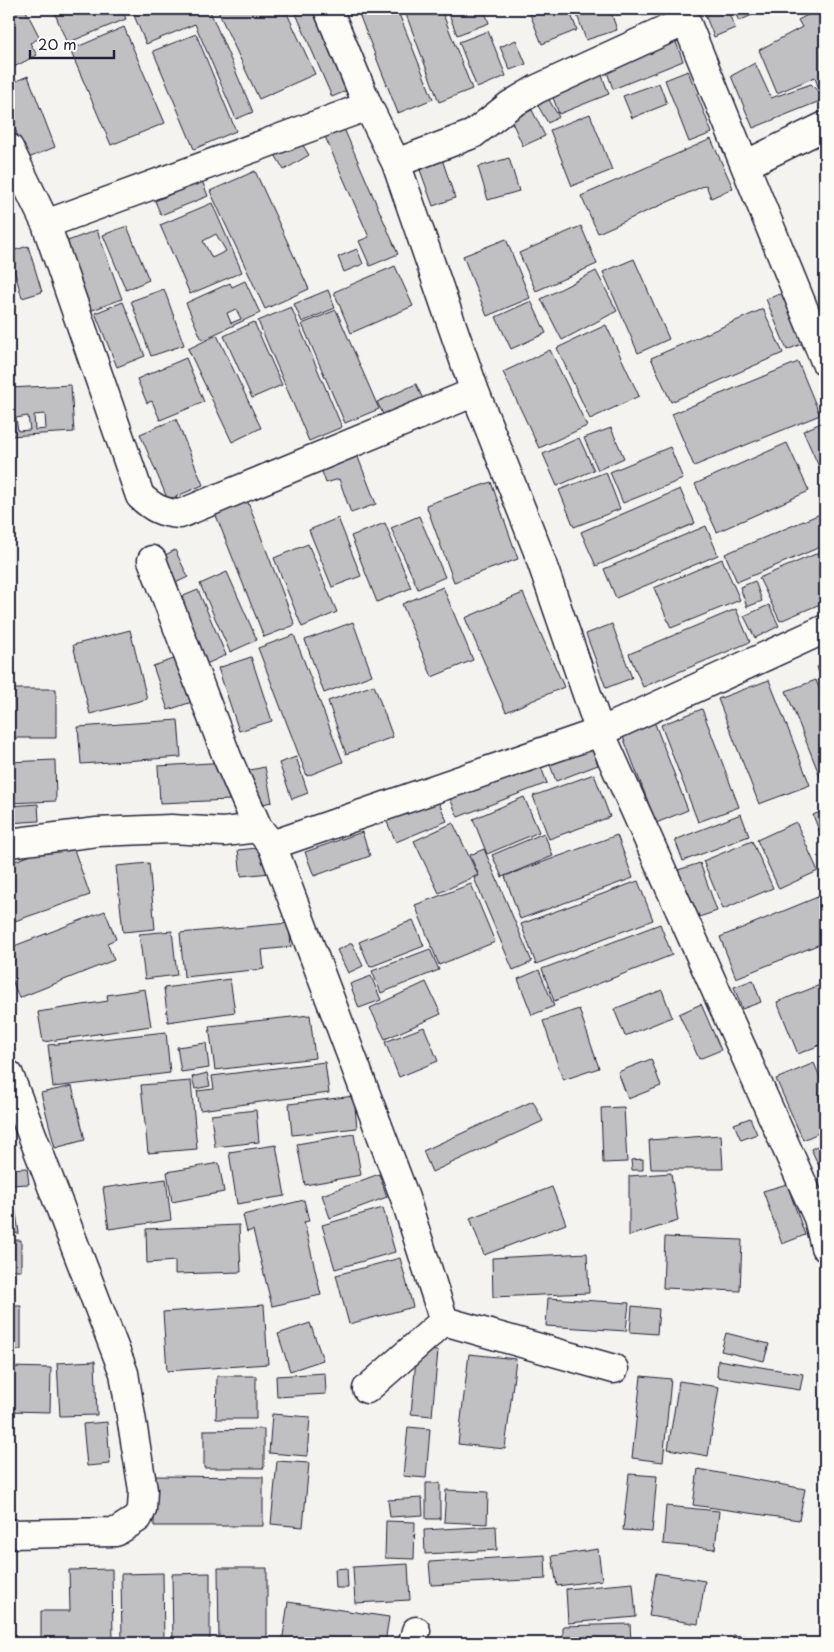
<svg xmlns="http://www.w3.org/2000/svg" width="834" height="1652" font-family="'Playpen Sans',sans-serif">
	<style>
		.building { fill: #c0bfc2; stroke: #22223b; fill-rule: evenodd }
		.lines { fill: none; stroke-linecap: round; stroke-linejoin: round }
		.minor-casing { stroke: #22223b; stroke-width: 31 }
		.minor { stroke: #fdfcf7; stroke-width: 28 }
	</style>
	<rect width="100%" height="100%" fill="#f4f3ef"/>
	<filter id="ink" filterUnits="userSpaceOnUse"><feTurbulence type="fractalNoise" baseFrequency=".02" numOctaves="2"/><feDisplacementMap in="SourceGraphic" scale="10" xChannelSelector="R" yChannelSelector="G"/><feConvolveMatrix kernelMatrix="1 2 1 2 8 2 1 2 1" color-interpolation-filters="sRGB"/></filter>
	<g filter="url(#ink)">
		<!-- building -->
		<path class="building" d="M9,9H25L40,38L30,43L37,55L12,68L9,62Z
			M53,9H122L126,19L67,43Z
			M144,9H209L253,112L236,119L195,24L146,44L133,13Z
			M217,9H285L315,74L259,99Z
			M294,9H325L358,86L332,97Z
			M357,9H397L433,99L398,113Z
			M404,9H441L472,89L439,102Z
			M447,9H484L489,23L457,35Z
			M528,9H569L577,30L542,44Z
			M575,9H610L617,30L586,40Z
			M641,9H657L658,12L643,16Z
			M711,9H727L735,28L714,37L704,12Z
			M733,9H765L739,21Z
			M817,10L825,28V87L819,90L815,77L777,93L759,50L802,27L798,20Z
			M124,27L165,123L111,145L70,50Z
			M488,31L506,76L477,88L459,42Z
			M196,34L236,131L194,149L153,51Z
			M516,40L526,64L510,70L500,47Z
			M676,42L683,61L613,89L606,69Z
			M755,63L771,98L811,84L825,99L753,128L731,76Z
			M688,71L712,133L689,142L665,80Z
			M601,73L609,94L559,114L551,92Z
			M28,76L55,147L26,159L9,112V84Z
			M659,83L667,104L632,118L623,96Z
			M545,93L559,117L548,123L534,99Z
			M532,110L545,136L523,146L511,120Z
			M590,114L612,170L572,186L550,130Z
			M342,124L398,254L370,266L359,241L369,237L323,132Z
			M299,139L309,155L284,170L274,153Z
			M711,139L733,188L711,198L706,185L598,233L581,196Z
			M509,158L519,191L488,200L478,167Z
			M442,159L455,198L433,206L419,167Z
			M255,171L309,289L265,309L210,191Z
			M202,181L208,196L161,215L155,201Z
			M212,203L242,272L190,294L160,225ZM216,234L226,251L212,258L203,241Z
			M127,226L149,280L126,290L103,235Z
			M581,226L597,264L536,291L519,253Z
			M97,230L122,299L90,311L65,242Z
			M506,239L530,298L487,316L463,256Z
			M28,246L42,292L22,298L9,252Z
			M357,249L363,264L344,272L338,257Z
			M634,259L669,339L638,353L603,272Z
			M395,266L413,306L351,333L334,292Z
			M596,271L617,311L562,340L541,299Z
			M245,281L260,313L202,340L186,303L230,283L232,287ZM236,309L241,319L231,323L227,313Z
			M164,289L184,345L151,356L131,301Z
			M328,290L335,308L302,322L294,304Z
			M786,292L806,342L787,350L766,299Z
			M531,301L546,333L511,349L496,317Z
			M123,302L145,356L117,367L95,313Z
			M291,307L342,427L309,441L258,321Z
			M763,309L783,353L671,402L651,358Z
			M336,310L379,409L345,423L302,324Z
			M254,322L282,385L252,398L224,336Z
			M606,325L639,396L590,419L557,348Z
			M217,335L261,428L232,442L188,349Z
			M550,350L587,426L539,448L503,372Z
			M186,358L204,402L160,420L152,401L147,403L137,379Z
			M798,362L820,415L694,466L672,414Z
			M416,384L424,401L385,418L377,402Z
			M71,385L74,432L9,436V388ZM45,414L46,429L35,430L34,415ZM28,416L30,430L18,431L16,418Z
			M176,419L203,485L168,500L140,434Z
			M821,423L825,432V467L820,469L803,431Z
			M611,428L624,458L598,470L584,438Z
			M579,438L594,470L557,486L543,454Z
			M787,443L809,491L717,532L695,484Z
			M670,447L683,479L623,503L610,472Z
			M356,452L376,504L351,513L339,479L326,483L320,466Z
			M606,472L620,509L574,527L559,490Z
			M491,482L518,559L454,582L426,505Z
			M680,489L695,523L596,566L581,532Z
			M247,500L295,625L264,637L215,513Z
			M825,512V545L737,582L725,554Z
			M419,516L445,577L418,589L391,528Z
			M338,518L361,576L332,587L309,530Z
			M385,523L411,588L377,602L351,536Z
			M706,526L718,555L616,598L604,569Z
			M308,544L337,612L302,627L274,558Z
			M175,550L188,577L169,586L157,559Z
			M825,550V602L780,621L759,578Z
			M722,559L740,600L671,628L654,588Z
			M227,572L257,640L230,652L200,584Z
			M755,581L762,601L747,607L740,587Z
			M443,587L473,660L432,677L402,604Z
			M198,590L226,655L204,665L176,599Z
			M523,593L564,687L506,712L465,618Z
			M769,605L779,626L755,638L744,616Z
			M736,609L750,642L643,687L629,654Z
			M353,622L372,675L324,693L305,640Z
			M612,624L632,678L606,688L586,634Z
			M130,630L147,699L90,714L73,645Z
			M294,635L343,762L307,776L258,648Z
			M251,657L272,721L239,731L218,668Z
			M177,658L192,702L168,710L153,666Z
			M825,664V689L817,667Z
			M769,680L810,785L759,804L718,699Z
			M816,680L825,704V789L786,691Z
			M374,685L393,737L346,754L328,701Z
			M9,689H56V738H9Z
			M702,709L739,807L698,822L661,725Z
			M652,716L688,810L656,823L620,729Z
			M178,720L181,757L81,764L78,727Z
			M591,746L598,765L556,781L549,762Z
			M296,757L308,793L292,799L279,763Z
			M538,759L547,783L458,817L448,794Z
			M55,760L56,801L9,803V762Z
			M228,762L230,800L160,803L158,766Z
			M265,767L272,802L252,806L245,771Z
			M594,774L610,817L549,839L533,796Z
			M524,797L539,832L487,854L473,819Z
			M437,799L447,821L396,842L386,820Z
			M38,804L39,821L9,823V806Z
			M825,810V846L813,815Z
			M741,814L749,836L683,861L675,840Z
			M796,822L818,871L779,889L757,840Z
			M453,823L478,875L439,893L414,841Z
			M362,832L370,856L314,876L305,852Z
			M544,833L553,856L502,877L492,855Z
			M617,835L633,878L520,919L505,876Z
			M71,841L90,895L9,923V863Z
			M752,841L773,888L723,909L703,861Z
			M267,847L270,873L241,876L238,850Z
			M484,849L532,962L513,970L474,878L479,876L470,855Z
			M149,863L155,929L123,932L116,866Z
			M700,863L717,911L696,918L678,870Z
			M638,881L653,920L536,964L521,924Z
			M471,884L495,942L439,965L415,905Z
			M825,894V942L736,978L720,937Z
			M105,911L116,939L107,943L114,960L19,998L9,972V948Z
			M413,920L424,946L370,967L359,942Z
			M289,923L291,947L262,950L264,969L184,977L180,933Z
			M660,924L672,955L554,1001L542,969Z
			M172,931L177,975L145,979L139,934Z
			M352,943L363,966L348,973L337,950Z
			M430,949L439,970L381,993L372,971Z
			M539,970L554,1006L532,1015L518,979Z
			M371,976L381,1000L359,1008L350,984Z
			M230,979L235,1012L168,1022L164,988Z
			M753,980L761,1002L742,1009L734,987Z
			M426,982L441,1014L385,1039L370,1008Z
			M825,983V1043L798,1054L777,1002Z
			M145,989L151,1026L43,1042L38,1012L108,1001L107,995Z
			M662,990L672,1017L625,1036L614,1009Z
			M701,1004L721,1050L699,1059L679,1014Z
			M579,1009L599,1068L563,1080L543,1021Z
			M310,1015L315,1058L215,1070L209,1026Z
			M424,1027L438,1061L399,1077L385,1042Z
			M166,1032L170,1073L53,1087L48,1045Z
			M206,1043L209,1068L181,1072L177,1047Z
			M651,1059L661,1086L628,1099L618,1072Z
			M325,1062L329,1093L200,1110L197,1091L214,1089L212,1076Z
			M814,1063L825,1089V1130L803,1140L776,1079Z
			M207,1073L210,1086L195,1089L192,1077Z
			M191,1081L197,1149L148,1153L141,1085Z
			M72,1086L85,1140L55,1148L41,1093Z
			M354,1096L357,1128L292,1135L289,1104Z
			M533,1101L543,1121L432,1172L423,1151Z
			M624,1107L627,1162L603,1163L601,1108Z
			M256,1110L259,1142L215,1147L211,1115Z
			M750,1118L757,1134L741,1140L734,1124Z
			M354,1134L361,1175L305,1185L297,1144Z
			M721,1135L723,1169H651L649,1140Z
			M825,1142V1179L811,1149Z
			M276,1145L285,1196L237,1204L229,1152Z
			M643,1159V1170H632L631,1160Z
			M219,1163L224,1192L172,1202L167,1172Z
			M27,1168L29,1184L9,1185V1169Z
			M671,1173L678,1221L629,1236V1176Z
			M379,1174L387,1197L330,1218L322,1195Z
			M166,1179L171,1220L109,1229L103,1188Z
			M787,1184L805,1235L782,1244L763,1191Z
			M9,1186H12L19,1233L9,1234Z
			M552,1187L566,1224L484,1255L470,1218Z
			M304,1200L309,1221L304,1222L321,1295L272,1306L253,1230L247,1232L243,1215Z
			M383,1208L395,1252L335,1269L322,1225Z
			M239,1225L241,1272L175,1274V1261L147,1263L146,1229Z
			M665,1237L742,1240L740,1291L663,1288Z
			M9,1240H21V1270H9Z
			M587,1253L589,1293L493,1297L492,1258Z
			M400,1258L413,1307L349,1324L336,1275Z
			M548,1298L629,1303L626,1331L546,1326Z
			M264,1305L268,1364L167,1371L163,1312Z
			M9,1306H21V1350H9Z
			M632,1306L659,1309L657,1334L630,1332Z
			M310,1323L323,1360L290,1371L278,1334Z
			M726,1333L769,1344L764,1361L721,1351Z
			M417,1349L438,1351L432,1416L411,1414Z
			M469,1354L516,1359L505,1449L458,1444Z
			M718,1360L803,1374L800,1390L717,1377Z
			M95,1361L97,1415L60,1416L57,1363Z
			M9,1367L51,1368L50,1412L9,1411Z
			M325,1373L326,1394L277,1397L276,1376Z
			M217,1376H256V1419H216Z
			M641,1376L671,1379L663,1462L632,1458Z
			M679,1381L719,1387L708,1456L668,1449Z
			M272,1414L310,1417L307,1456L269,1453Z
			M107,1422L110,1464L87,1466L83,1424Z
			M408,1427L430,1429L426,1478L403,1476Z
			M264,1429V1468H204V1430Z
			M277,1461L309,1463L303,1527L271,1524Z
			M698,1469L805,1489L799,1520L693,1505Z
			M629,1474L657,1476L652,1532L623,1530Z
			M154,1476L263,1477V1526H154Z
			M426,1483H440V1519H426Z
			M446,1490L488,1492L487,1524L444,1522Z
			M422,1498L423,1515L390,1517L388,1500Z
			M666,1506L719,1511L715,1549L663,1544Z
			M386,1521L415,1522L414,1559L385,1558Z
			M496,1526L497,1550L425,1554L424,1530Z
			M598,1549L602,1580L557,1586L552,1556Z
			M545,1555L546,1579L431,1585L429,1562Z
			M408,1564L410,1600L355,1603L353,1567Z
			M218,1568H267V1643H219Z
			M347,1568L348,1588H336L335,1569Z
			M112,1569L113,1643H41V1611H70L69,1570Z
			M163,1573L164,1643H122L121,1574Z
			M210,1573V1643H173L172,1574Z
			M656,1573L705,1581L698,1624L649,1616Z
			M633,1583L636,1617L568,1623L566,1589Z
			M288,1602L389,1617L385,1643H282Z
			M630,1624L631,1643H563V1626Z
			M733,1635L795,1642L794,1643H732Z"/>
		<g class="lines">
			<defs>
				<path id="minor" d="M328,9L368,106L396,163L475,392L537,549L600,732L818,1218L825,1247
					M681,9L825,361
					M9,148L46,224L140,496C153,508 162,513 180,514L475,392
					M396,163L473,134L510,105L537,89L686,21
					M745,165L825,126
					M46,224L368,106
					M152,560L227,757L258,828L272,845L405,1198L444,1321L367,1389
					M9,843L97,832L171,829L224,832L258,828
					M272,845L600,732L825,629
					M9,1075L124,1373L143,1490L142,1509L138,1518L116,1532L9,1534
					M444,1321L614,1369
					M413,1643L416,1631"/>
			</defs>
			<!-- minor casing -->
			<use href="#minor" class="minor-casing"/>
			<!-- minor -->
			<use href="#minor" class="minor"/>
		</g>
	</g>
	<!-- margin -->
	<rect width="834" height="1652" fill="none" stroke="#fdfcf7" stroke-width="30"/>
	<rect x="15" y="15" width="804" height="1622" fill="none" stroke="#22223b" stroke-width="2" filter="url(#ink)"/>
	<!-- scale -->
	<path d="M30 50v8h84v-8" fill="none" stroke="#22223b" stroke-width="2.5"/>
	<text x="38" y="50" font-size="15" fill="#22223b" stroke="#fdfcf7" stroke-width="4" paint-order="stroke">20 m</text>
</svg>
